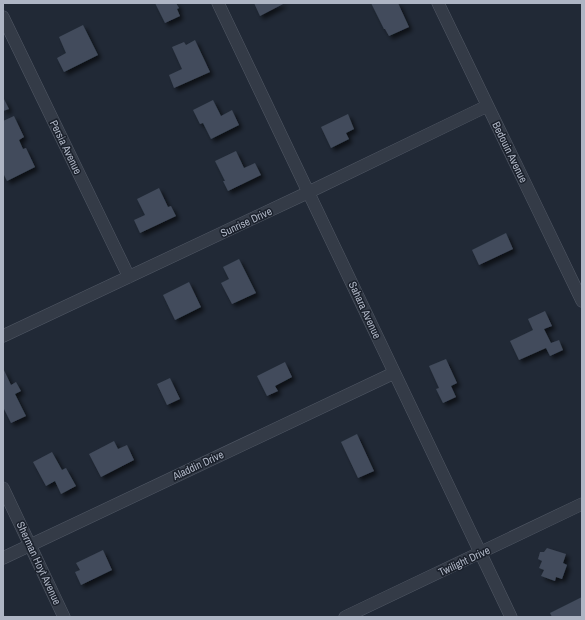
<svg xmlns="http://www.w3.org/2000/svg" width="585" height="620" font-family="'Archivo Narrow',sans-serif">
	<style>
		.building { fill: #424b5b; filter: url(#shadow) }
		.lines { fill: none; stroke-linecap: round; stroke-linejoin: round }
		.street-casing { stroke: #515865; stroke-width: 13 }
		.street { stroke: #343b47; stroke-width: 12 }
		.labels { text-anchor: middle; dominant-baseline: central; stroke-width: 3; stroke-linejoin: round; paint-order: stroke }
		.street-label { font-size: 11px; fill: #aeb5c4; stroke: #1a202b }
	</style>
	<defs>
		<filter id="shadow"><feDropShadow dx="3.5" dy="3.5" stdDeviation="2" flood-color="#0009"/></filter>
	</defs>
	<rect width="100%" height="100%" fill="#212936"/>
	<!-- building -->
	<path class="building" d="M155,3H176L179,8L177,9L180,16L165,23Z
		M254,3H285L260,16Z
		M371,3H390V4L398,3L409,27L389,36L385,29H384Z
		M83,25L98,55L64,72L57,58L66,53L59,37Z
		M195,40L210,72L174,88L169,75L182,69L172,47L184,42L186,45Z
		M3,97L9,109L3,111Z
		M213,100L221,116L232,110L239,125L211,139L203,123L200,124L193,110Z
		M348,114L354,129L346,133L349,139L331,148L321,127Z
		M14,116L24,137L19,140L23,149L26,148L35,167L7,181L3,173V121Z
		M236,151L244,168L255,163L261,175L228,191L223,181H225L215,161Z
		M159,188L168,207L171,206L176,216L140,233L134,220L145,215L137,199Z
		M506,233L513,249L479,265L472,250Z
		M239,259L256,293L232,304L221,283L229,279L223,267Z
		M189,282L201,307L175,320L163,295Z
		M545,311L552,326L544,329L551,343L559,340L563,350L550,356L546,348L519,360L510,341L533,330L528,319Z
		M446,359L457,383L451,386L456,397L443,403L436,389L439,388L429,366Z
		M285,362L292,377L275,386L278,391L267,396L257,376Z
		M3,368L11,385L16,382L21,391L15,394L26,416L11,423L3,407Z
		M170,378L180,399L167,405L157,384Z
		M357,434L374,471L358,478L341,442Z
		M114,441L118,449L127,445L134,460L101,477L89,454Z
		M52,452L62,470L66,468L76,486L61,494L55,481L46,486L33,462Z
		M547,548L566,554L563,563L567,565L562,579L556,577L555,581L541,576L544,570L539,568L542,561L538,559L540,552H544Z
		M103,550L112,570L81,585L75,572L80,570L76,563Z
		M582,597V617H552L550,613Z"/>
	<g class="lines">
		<defs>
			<path id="street" d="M218,3L511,617
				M438,3L582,301
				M3,17L129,277
				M3,336L309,192L487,106
				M3,488L64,617
				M3,558L394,373
				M345,617L582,504"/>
		</defs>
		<!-- street casing -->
		<use href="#street" class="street-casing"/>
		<!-- street -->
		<use href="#street" class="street"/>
	</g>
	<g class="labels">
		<!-- street labels -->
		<g class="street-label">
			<text transform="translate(66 147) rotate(64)">Persia Avenue</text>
			<text transform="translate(510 152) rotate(64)">Bedouin Avenue</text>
			<text transform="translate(246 222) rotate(-25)">Sunrise Drive</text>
			<text transform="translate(365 310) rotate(65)">Sahara Avenue</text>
			<text transform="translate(198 465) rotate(-25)">Aladdin Drive</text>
			<text transform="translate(464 561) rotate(-25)">Twilight Drive</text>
			<text transform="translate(39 563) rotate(65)">Sherman Hoyt Avenue</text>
		</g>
	</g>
	<!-- border -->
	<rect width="585" height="620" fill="none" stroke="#aeb5c4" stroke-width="8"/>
</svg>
